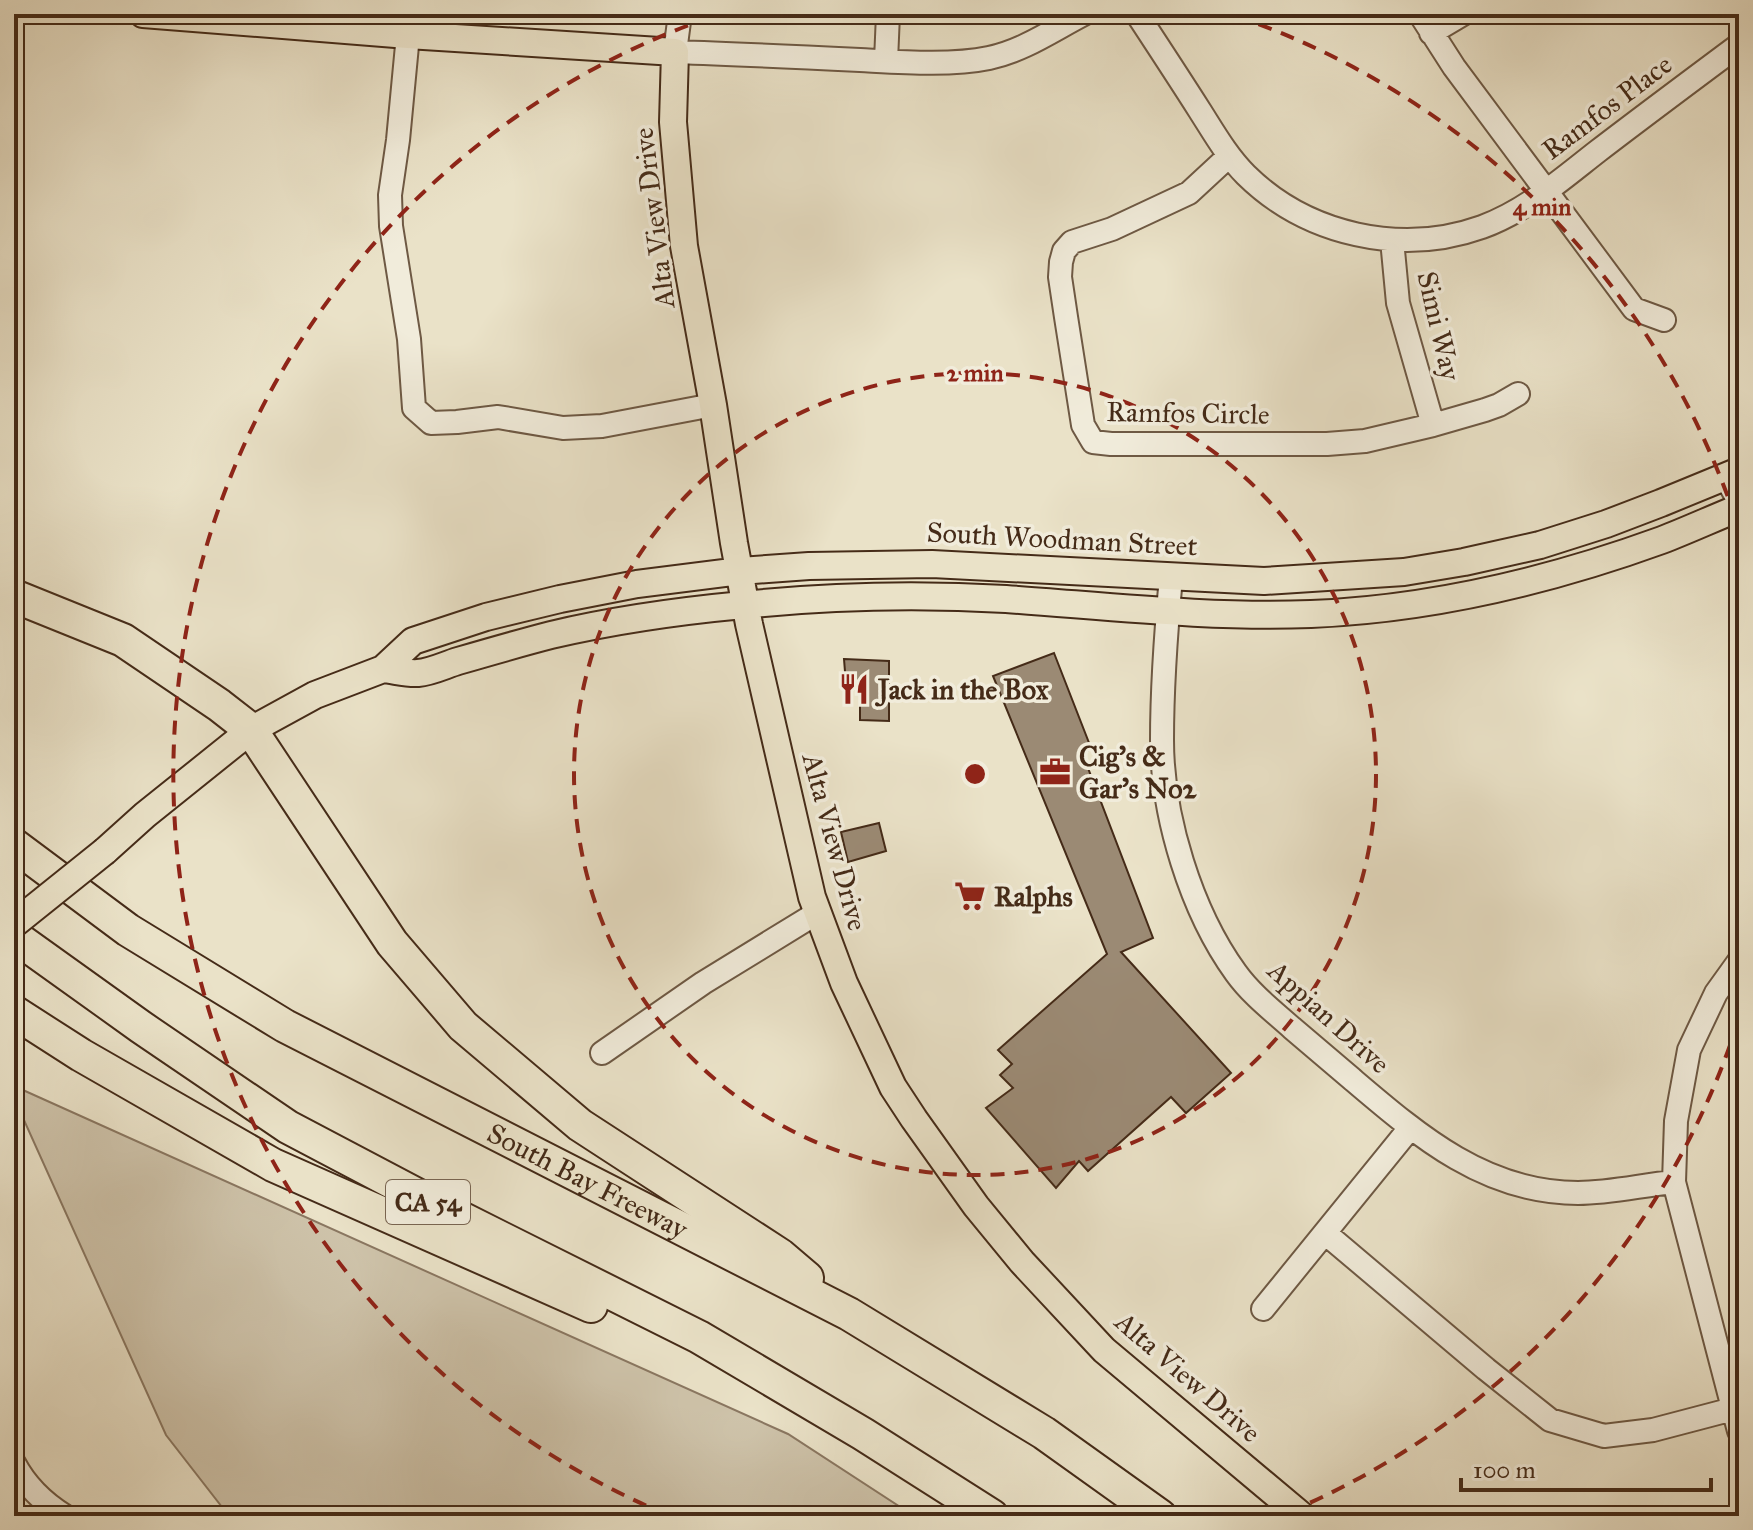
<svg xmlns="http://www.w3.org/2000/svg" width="1753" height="1530" font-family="'IM FELL Great Primer',serif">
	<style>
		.green { fill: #cec3aa; stroke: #8a7761; stroke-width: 2 }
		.building { fill: #9b8a74; stroke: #452b18; stroke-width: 2 }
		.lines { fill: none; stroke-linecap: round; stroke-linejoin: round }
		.minor-casing { stroke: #6e5944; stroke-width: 26 }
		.major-casing { stroke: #452b18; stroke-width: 30 }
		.highway-casing { stroke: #452b18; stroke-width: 36 }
		.minor { stroke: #f1ecdb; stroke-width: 22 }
		.major { stroke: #eae2c8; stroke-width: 26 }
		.highway { stroke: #eae2c8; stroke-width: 32 }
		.major-bridge-casing { stroke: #452b18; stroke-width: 30; stroke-linecap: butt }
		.major-bridge { stroke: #eae2c8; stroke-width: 26 }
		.ring { fill: none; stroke: #8f2418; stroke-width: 4; stroke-dasharray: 14 10 }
		.labels { text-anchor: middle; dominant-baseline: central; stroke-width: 7; stroke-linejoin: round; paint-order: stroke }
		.shield { fill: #f1ecdb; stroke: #796552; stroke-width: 2 }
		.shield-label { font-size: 26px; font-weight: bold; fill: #452b18 }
		.street-label { font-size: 28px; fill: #452b18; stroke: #f1ecdb }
		.poi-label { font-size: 28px; font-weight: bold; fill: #452b18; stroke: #f1ecdb; text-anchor: start }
		.centre { fill: #8f2418; stroke: #f1ecdb; stroke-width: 4 }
		.ring-label { font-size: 24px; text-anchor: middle; font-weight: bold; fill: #8f2418; stroke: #f1ecdb; stroke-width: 7; stroke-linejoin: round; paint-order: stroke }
	</style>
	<rect width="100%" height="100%" fill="#eae2c8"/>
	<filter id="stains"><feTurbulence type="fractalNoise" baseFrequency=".0025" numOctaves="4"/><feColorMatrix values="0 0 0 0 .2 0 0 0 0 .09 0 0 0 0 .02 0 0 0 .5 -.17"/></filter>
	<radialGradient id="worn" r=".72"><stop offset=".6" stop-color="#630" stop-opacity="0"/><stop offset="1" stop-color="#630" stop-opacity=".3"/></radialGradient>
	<!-- green -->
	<path class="green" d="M14,1086L788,1434L914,1516H229L166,1435L14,1098Z
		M1739,1303V1359L1730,1305Z"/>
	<!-- building -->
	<path class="building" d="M1054,653L1091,748L1083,755L1153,938L1121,952L1231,1073L1186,1113L1171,1097L1088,1171L1079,1161L1056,1188L986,1108L1013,1088L1000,1075L1012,1064L998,1050L1107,954L993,676Z
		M844,659L889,661V721L860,720V691H856L855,684H846Z
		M879,823L886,851L848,862L841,832Z"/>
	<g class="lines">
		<defs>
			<path id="minor" d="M680,14L675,52C736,54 798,57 860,60C899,62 951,66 989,58C1023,51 1053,30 1084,14
				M1137,14C1158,46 1179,78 1200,111C1214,133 1227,156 1246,175C1307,235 1401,256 1482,227C1526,211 1562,179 1598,151C1645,115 1692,80 1739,45
				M1420,14L1454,67L1634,309L1664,320
				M1431,33L1463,14
				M408,35L398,140L390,195L391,226L409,339L414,408L431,423L457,422L498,417L563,428L602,426L713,405
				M886,61L888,14
				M1229,156L1189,193L1112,229L1072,242L1064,251L1061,262L1060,277L1066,317L1083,425L1093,442L1111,444H1327L1365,441L1433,425L1485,410L1499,405L1518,394
				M1392,240L1398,303L1433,425
				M1726,478L1739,501
				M1171,577C1166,631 1162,686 1162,740C1162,816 1191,911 1236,973C1251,994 1273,1011 1292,1028C1312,1045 1332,1062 1352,1079C1419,1136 1485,1193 1578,1193C1611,1193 1642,1185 1674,1182
				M1739,961L1716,993L1689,1050L1676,1121L1674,1182L1739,1431
				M602,1053L703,983L817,913
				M1325,1233L1486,1369L1550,1420L1604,1436L1653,1430L1733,1409
				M1263,1309L1410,1128
				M14,1463C25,1484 44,1503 65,1516"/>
			<path id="major" d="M143,14L408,35L675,52L673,122L684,246L713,405L734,543L749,624L812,897L844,983L893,1087L914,1119L976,1206L1022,1262L1104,1350L1302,1516
				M383,669C394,670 407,674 418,673C431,672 445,665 458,661C489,652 520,643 551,635C614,620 679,611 743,605C829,596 919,594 1006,599C1106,606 1211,618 1311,614C1431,609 1549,581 1662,540C1688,530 1714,518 1739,508
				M105,851L145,815L251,730L315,695L383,669L413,641L486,617L560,599L637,584L740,571L809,566L932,564L1264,581L1404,572L1464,562L1540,545L1606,524L1661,503L1739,471"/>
			<g id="highway">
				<path d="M14,596L123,640L219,705L251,730L392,943L463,1026L580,1125L780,1255L807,1278"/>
				<path id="s1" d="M14,845L128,930L285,1026L849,1314L1044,1433L1160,1516"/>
				<path d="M14,936L141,1027L288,1127L453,1214L699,1337L863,1434L992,1516"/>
				<path d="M14,1012L81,1055L273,1165L591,1306"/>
			</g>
		</defs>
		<!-- minor casing -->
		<use href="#minor" class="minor-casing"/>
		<!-- major casing -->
		<use href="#major" class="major-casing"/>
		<!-- highway casing -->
		<use href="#highway" class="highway-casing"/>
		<!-- minor -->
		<use href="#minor" class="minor"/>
		<!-- major -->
		<use href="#major" class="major"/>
		<!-- highway -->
		<use href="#highway" class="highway"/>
		<defs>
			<path id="major-bridge" d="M14,924L105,851"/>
		</defs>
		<!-- major-bridge casing -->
		<use href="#major-bridge" class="major-bridge-casing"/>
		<!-- major-bridge -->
		<use href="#major-bridge" class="major-bridge"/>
	</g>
	<!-- distance rings -->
	<g class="ring">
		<circle cx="975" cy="774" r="401"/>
		<path d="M1738 1022A802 802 0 0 1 1282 1515M668 1515A802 802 0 0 1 714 16M1236 16A802 802 0 0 1 1738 526"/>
	</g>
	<!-- icons -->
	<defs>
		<symbol id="restaurant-bare" viewBox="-9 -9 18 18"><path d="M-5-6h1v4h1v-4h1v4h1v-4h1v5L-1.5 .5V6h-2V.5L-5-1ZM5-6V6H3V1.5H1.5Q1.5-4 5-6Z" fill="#8f2418" stroke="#f1ecdb" stroke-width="2.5" paint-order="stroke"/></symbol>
		<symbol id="office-bare" viewBox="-9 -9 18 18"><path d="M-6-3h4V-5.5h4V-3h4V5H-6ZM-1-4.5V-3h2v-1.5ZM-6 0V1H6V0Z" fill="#8f2418" stroke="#f1ecdb" stroke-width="2.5" paint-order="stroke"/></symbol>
		<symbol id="supermarket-bare" viewBox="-9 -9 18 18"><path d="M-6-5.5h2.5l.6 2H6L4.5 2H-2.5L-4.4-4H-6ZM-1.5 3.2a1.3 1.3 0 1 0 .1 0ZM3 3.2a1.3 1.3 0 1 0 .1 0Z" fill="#8f2418" stroke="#f1ecdb" stroke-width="2.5" paint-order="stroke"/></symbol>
	</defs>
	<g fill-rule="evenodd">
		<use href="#restaurant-bare" x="832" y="667" width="44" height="44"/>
		<use href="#office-bare" x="1033" y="750" width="44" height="44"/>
		<use href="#supermarket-bare" x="948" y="874" width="44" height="44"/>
	</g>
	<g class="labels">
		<!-- shield labels -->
		<rect class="shield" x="386" y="1180" width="84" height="44" rx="6"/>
		<g class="shield-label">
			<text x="428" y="1202">CA 54</text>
		</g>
		<!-- street labels -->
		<g class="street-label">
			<text transform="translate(1607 107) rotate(-37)">Ramfos Place</text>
			<text transform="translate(654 218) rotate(-97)">Alta View Drive</text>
			<text transform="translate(1439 326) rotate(77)">Simi Way</text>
			<text transform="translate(1188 413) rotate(1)">Ramfos Circle</text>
			<text transform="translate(1062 539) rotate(3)">South Woodman Street</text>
			<text transform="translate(835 842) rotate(75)">Alta View Drive</text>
			<text transform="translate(1329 1017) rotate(42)">Appian Drive</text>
			<text stroke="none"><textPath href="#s1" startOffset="666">South Bay Freeway</textPath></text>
			<text transform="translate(1188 1377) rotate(41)">Alta View Drive</text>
		</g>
		<!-- poi labels -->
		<g class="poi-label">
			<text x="878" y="689">Jack in the Box</text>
			<text x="1079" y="756">Cig's &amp;<tspan x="1079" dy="32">Gar's No2</tspan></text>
			<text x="994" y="896">Ralphs</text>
		</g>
	</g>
	<circle cx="975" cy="774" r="12" class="centre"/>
	<g class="ring-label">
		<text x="1542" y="215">4 min</text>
		<text x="975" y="381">2 min</text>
	</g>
	<!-- margin -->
	<rect width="1753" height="1530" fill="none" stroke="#eae2c8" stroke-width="48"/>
	<rect x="16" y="16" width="1721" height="1498" fill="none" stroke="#452b18" stroke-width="4"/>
	<rect x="24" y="24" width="1705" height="1482" fill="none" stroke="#452b18" stroke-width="2"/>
	<!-- scale -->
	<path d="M1461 1478v12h250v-12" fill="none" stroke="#452b18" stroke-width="4"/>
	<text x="1473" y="1478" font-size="24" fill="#452b18" stroke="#f1ecdb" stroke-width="6" paint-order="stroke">100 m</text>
	<rect width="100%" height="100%" filter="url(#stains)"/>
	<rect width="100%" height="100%" fill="url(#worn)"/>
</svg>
